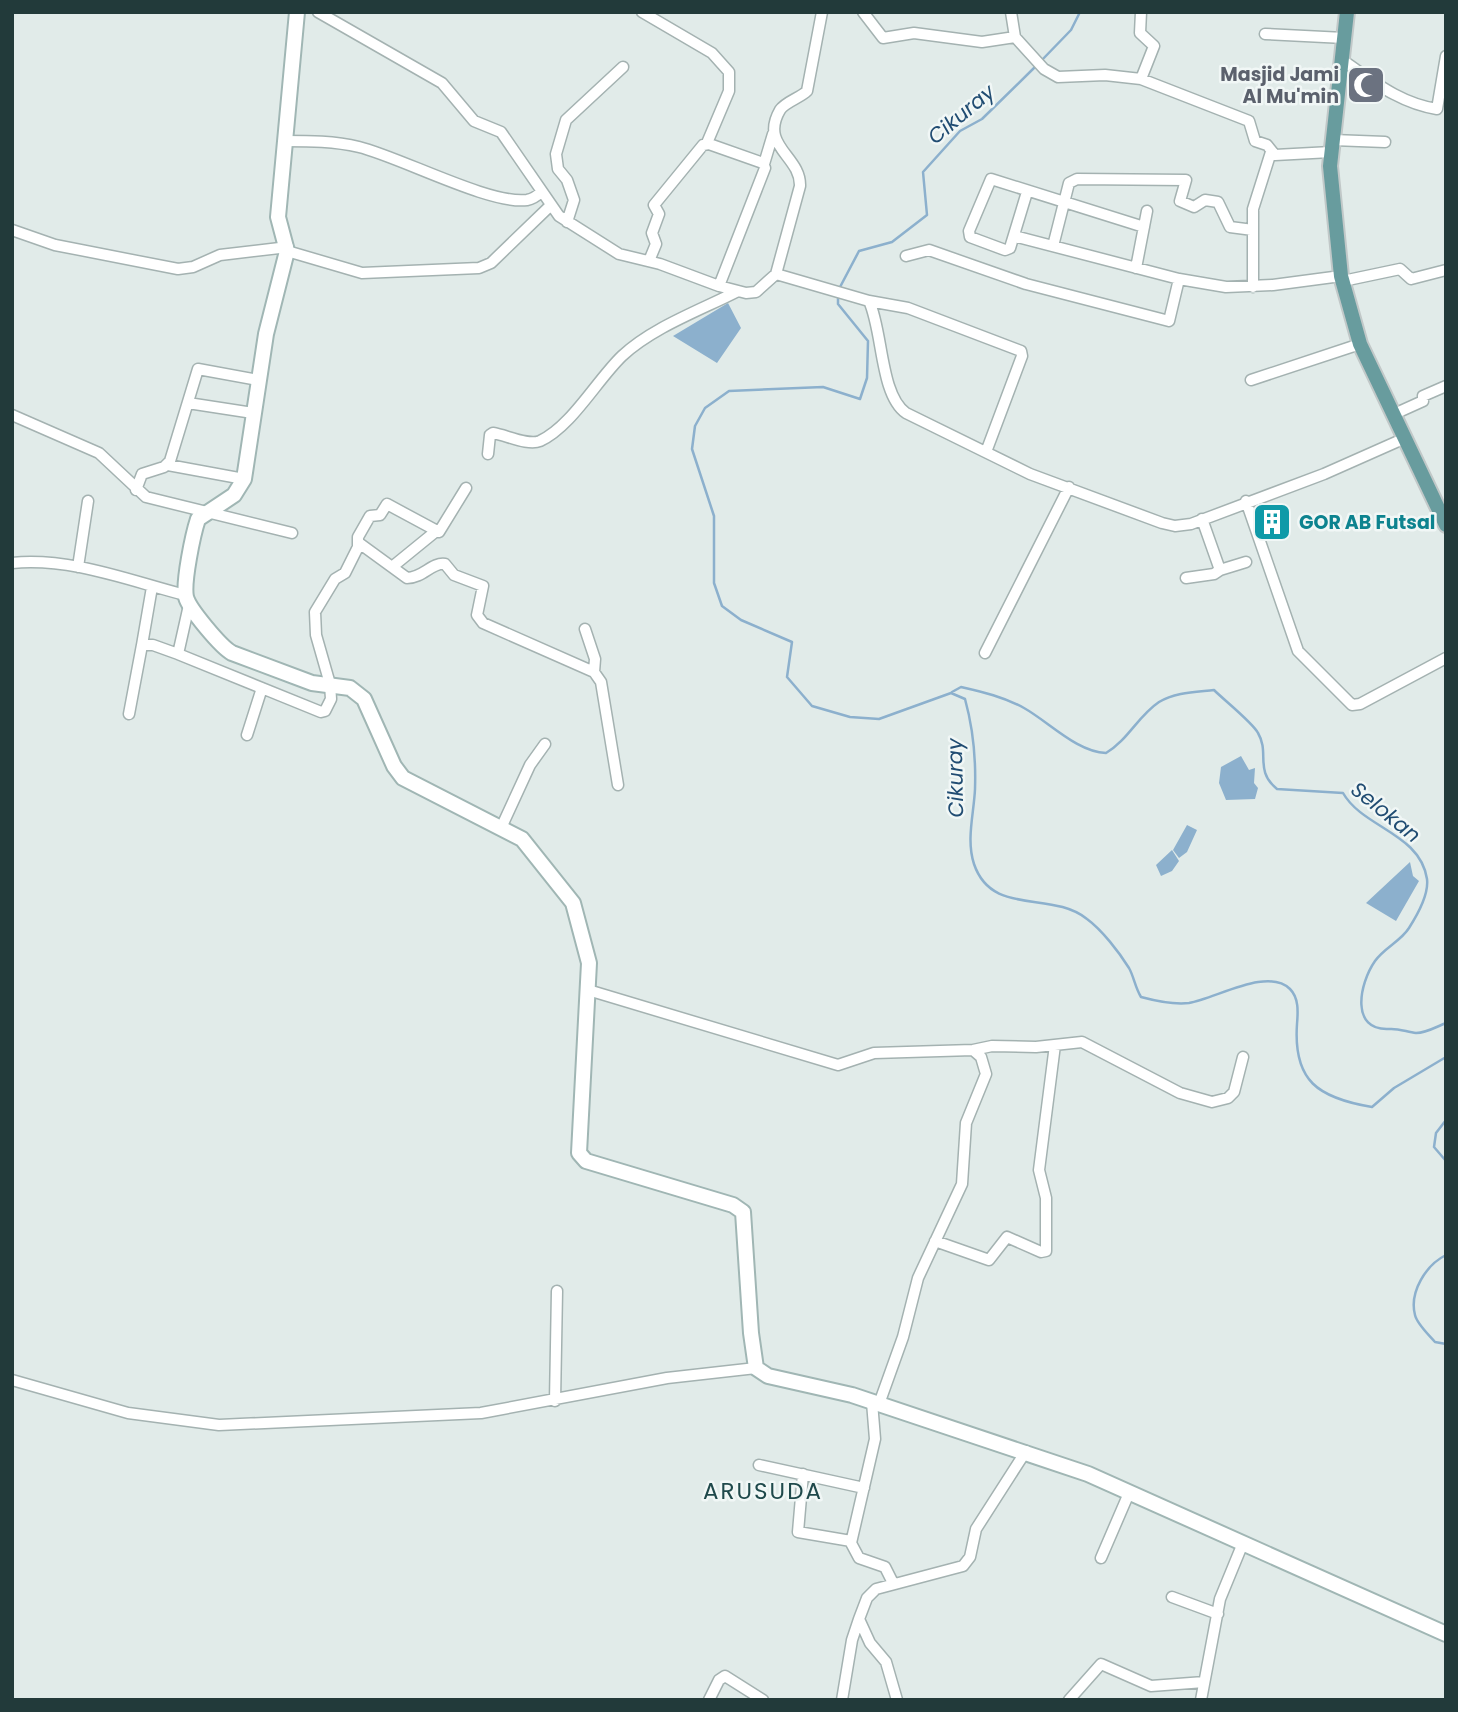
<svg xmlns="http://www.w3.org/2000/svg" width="1458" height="1712" font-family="Poppins,sans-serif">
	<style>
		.water { fill: #8cb0cd }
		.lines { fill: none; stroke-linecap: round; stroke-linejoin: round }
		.stream { stroke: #8cb0cd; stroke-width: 2.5 }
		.street-casing { stroke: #a4b2b1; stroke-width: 13 }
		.secondary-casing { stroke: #a0b6b4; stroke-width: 18 }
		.primary-casing { stroke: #c1c8c8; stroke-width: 18 }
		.street { stroke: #fff; stroke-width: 10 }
		.secondary { stroke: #fff; stroke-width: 14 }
		.primary { stroke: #689c9e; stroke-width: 14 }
		.labels { text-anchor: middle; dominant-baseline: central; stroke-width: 5; stroke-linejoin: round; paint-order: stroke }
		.worship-label { font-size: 19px; font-weight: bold; fill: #5b616d; stroke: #f1f7f6; text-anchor: end }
		.culture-label { font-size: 19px; font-weight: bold; fill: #0d838f; stroke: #f1f7f6; text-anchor: start }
		.water-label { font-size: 21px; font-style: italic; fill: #204c72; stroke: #f1f7f6 }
		.quarter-label { font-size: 23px; letter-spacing: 2px; fill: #1f494b; stroke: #f1f7f6 }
	</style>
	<rect width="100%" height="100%" fill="#e1ebe9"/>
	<!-- water -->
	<path class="water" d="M728,303L741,328L717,363L673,336Z
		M1241,756L1249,770L1255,768L1254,783L1258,788L1255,799L1226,800L1219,783L1221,767Z
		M1187,825L1197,830L1187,852L1179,858L1173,850Z
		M1172,850L1179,861L1172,871L1161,876L1156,865Z
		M1410,862L1413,876L1419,881L1396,921L1366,903Z"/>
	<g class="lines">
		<!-- stream -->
		<path class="stream" d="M1041,61L1071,30L1080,12
			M839,289L859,251L892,242L927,215L923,172L960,131L982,119L1036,66
			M838,295V304L868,341L867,378L860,399L823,387L729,391L705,408L695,426L692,449L714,516V583L722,606L741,620L792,642L787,677L812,706L850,717L879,719L951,693L965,699C973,728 976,759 975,789C974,813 966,840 974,864C992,917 1051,890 1087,919C1102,930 1119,952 1129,968C1134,977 1135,987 1141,997C1156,1001 1174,1005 1189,1003C1217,998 1268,967 1290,989C1299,998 1298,1012 1297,1024C1293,1081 1318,1098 1372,1107L1394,1088L1446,1057
			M952,692L961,687C983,692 1004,697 1024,708C1049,722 1077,752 1106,753C1128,740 1138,716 1159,702C1175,692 1196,692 1214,690C1224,700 1253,723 1258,733C1270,753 1254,770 1277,789L1343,793C1363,828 1420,833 1427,879C1429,895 1418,914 1409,928C1401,941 1384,948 1375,961C1359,984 1350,1031 1389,1029C1398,1028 1407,1032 1416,1033C1426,1033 1436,1027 1446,1023
			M1446,1120L1436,1133L1434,1147L1446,1161
			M1446,1255C1426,1265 1409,1292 1415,1315C1417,1324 1429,1335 1435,1342L1446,1344"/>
		<defs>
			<path id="street" d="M318,12L442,83L474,121L501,132L559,216L619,254L660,264L719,286L746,293L756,292L776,274L800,186C801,156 759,146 780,110C785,102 800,98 807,91L822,12
				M642,12L712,53L729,72V91L707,143
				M863,12L883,38L914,33L982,42L1015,37L1044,69L1058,77L1105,75L1141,79L1249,121L1255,141L1267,145L1275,155L1331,152
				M1011,12L1015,37
				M1265,34L1344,38
				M1342,60C1373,81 1399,103 1437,109L1446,56
				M1141,79L1154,46L1140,33L1141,12
				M1333,140L1385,142
				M284,141C310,141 334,141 359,147C400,157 490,205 527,200C533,199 537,196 541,192
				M764,164L773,134
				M1027,192L1010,248L1005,250L970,237L969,231L991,179L1144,227
				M567,222L574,200L567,180L558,169L556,154L566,120L623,67
				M12,230L55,245L178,269L193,267L220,255L288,247
				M1014,236L1179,279L1226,287L1273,285L1341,276
				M1053,246L1069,183L1077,179L1186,180L1180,201L1194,207L1205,200L1218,202L1230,227L1253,230
				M287,251L362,273L479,268L491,263L550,206
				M906,256L929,250L1026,284L1169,321L1179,279
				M649,261L656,244L652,233L659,214L654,205L703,145L709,144L763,163L765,168L719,286
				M1136,268L1147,211
				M776,274L869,301C883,331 880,395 906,413L1030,474L1162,523L1175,526L1191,524L1324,474L1403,439
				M1343,281L1400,269L1411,279L1446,270
				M1253,287V209L1271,152
				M869,301L908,308L1021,351L1022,356L986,452
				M1251,380L1360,344
				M188,403L253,413
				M12,415L99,453L146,497L292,533
				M1392,415L1423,401V396L1446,386
				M488,454L490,435L493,433C506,435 528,446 540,441C571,427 597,380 622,356C653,327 701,310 738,291
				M168,465L244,479
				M136,490L142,474L164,467L170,461L198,369L258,380
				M1246,501L1298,651L1352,705L1360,704L1446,658
				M359,543L407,578C423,578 432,562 445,564L454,575L483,586L477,615L483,623L594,672L601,682L618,785
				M12,563C71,557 130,581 185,595
				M78,567L88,501
				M392,567L435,532
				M1220,570L1246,562
				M1186,578L1214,574L1220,570L1202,519
				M585,629L595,659L594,672
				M142,645L152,587
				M985,653L1069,487
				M178,654L321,712L325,711L331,699L330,684L316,635L315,612L335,579L345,573L358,547V537L370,516L380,515L387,504L439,532L466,488
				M129,714L142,645H153L178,654L189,605
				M247,735L262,688
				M501,828L530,765L545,744
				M588,990L838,1065L874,1053L973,1050L992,1046L1036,1047L1082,1042L1180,1093L1212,1102L1228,1098L1234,1092L1243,1057
				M935,1241L989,1260L1007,1237L1041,1252L1046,1251V1198L1039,1170L1055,1045
				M12,1380L128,1413L219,1425L481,1413L667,1378L756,1368
				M555,1401L557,1291
				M872,1402L875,1439L851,1543L859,1558L885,1567L893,1583
				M879,1404L903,1337L918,1278L962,1184L966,1123L986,1074L981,1057L973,1050
				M759,1465L864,1488
				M803,1474L798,1532L851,1541
				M1101,1558L1129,1493
				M1172,1597L1218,1614
				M709,1700L719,1680L725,1676L763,1700
				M842,1700L852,1640L859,1619
				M897,1700L886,1662L870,1643L859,1619L867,1598L876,1589L963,1566L970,1557L976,1529L1026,1451
				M1069,1700L1101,1664L1151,1686L1204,1682
				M1201,1700L1220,1599L1243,1543"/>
			<path id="secondary" d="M297,12L278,217L287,251L266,334L244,479L234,495L198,519C193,534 183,582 186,597C189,609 221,647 232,653L312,683L350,688L364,699L394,766L403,778L522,839L573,903L589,963L579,1153L586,1161L733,1205L743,1212L751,1333L756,1368L768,1376L852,1395L1088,1474L1446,1634"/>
			<path id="primary" d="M1347,12L1330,166L1341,276L1360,344L1446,525"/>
		</defs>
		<!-- street casing -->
		<use href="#street" class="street-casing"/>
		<!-- secondary casing -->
		<use href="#secondary" class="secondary-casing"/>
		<!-- primary casing -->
		<use href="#primary" class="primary-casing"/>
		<!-- street -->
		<use href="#street" class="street"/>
		<!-- secondary -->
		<use href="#secondary" class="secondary"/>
		<!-- primary -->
		<use href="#primary" class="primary"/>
	</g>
	<!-- icons -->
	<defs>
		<symbol id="mosque-square" viewBox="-11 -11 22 22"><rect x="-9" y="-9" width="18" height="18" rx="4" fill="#6b7280" stroke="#f1f7f6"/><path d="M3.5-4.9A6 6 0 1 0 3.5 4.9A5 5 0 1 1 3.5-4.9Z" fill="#fff"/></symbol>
		<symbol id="building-square" viewBox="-11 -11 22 22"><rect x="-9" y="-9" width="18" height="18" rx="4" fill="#0f9aa8" stroke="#f1f7f6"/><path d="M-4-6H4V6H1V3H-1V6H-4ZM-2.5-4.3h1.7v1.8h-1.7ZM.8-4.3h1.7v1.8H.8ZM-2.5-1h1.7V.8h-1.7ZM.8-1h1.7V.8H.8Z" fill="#fff"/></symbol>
	</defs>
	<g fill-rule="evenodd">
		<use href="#mosque-square" x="1344" y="63" width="44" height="44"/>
		<use href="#building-square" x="1250" y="500" width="44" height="44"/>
	</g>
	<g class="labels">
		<!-- worship labels -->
		<g class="worship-label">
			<text x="1339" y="74">Masjid Jami<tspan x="1339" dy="22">Al Mu'min</tspan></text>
		</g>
		<!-- culture labels -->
		<g class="culture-label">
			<text x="1299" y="522">GOR AB Futsal</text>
		</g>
		<!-- water labels -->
		<g class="water-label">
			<text transform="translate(961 114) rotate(-40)">Cikuray</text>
			<text transform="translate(955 778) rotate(-91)">Cikuray</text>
			<text transform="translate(1386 812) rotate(39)">Selokan</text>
		</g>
		<!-- quarter labels -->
		<g class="quarter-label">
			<text x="763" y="1491">ARUSUDA</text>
		</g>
	</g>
	<!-- border -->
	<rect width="1458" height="1712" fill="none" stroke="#223a3a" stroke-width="28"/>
</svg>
